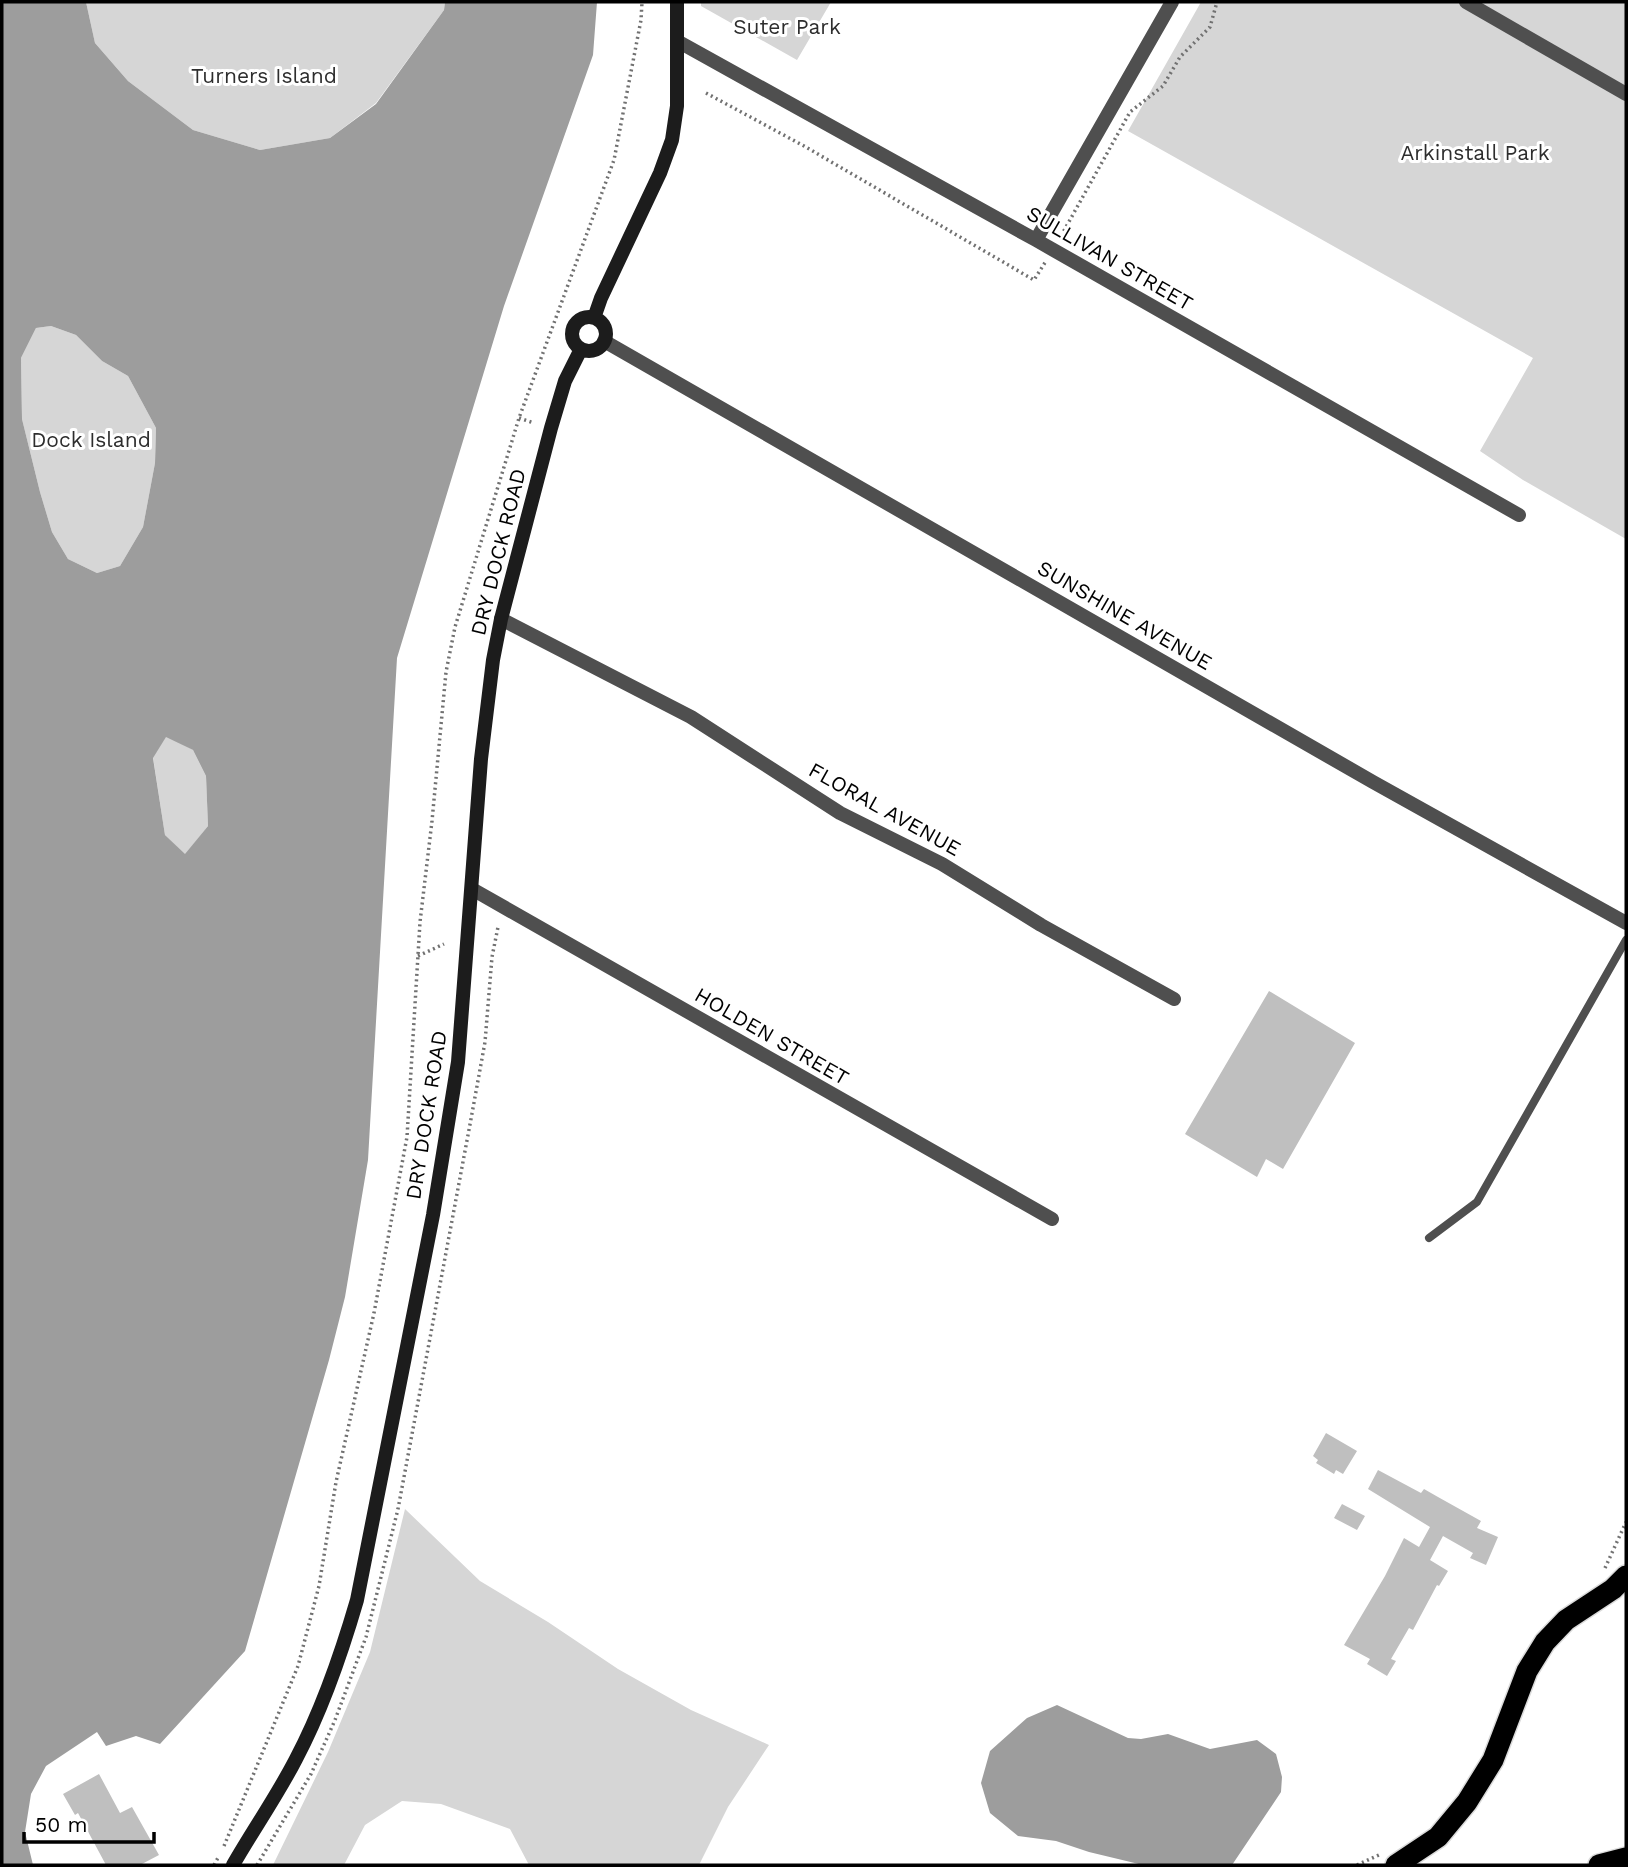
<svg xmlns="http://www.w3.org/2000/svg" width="1628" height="1867" font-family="'Work Sans',sans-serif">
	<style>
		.green { fill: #d6d6d6 }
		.water { fill: #9d9d9d; fill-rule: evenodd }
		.building { fill: #bfbfbf }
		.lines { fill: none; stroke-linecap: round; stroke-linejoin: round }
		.highway-casing { stroke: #dbdbdb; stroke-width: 24 }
		.path { stroke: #717171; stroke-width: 3.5; stroke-dasharray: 2 3.5; stroke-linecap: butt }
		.lane { stroke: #4f4f4f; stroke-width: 8 }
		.street { stroke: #4f4f4f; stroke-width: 14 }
		.secondary { stroke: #1c1c1c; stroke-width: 14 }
		.highway { stroke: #000; stroke-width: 21 }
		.labels { text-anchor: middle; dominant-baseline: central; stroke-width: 6; stroke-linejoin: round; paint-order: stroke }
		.park-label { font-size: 21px; fill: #2d2d2d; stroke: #fff }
		.street-label { font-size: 21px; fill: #000; stroke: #fff }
	</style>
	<rect width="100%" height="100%" fill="#fff"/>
	<!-- green -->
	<path class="green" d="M86,2H445L444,10L376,103L330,138L260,150L193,130L128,81L95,43Z
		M701,2H831L797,60L701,6Z
		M1201,2H1626V539L1523,480L1480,451L1533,358L1128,131Z
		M51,326L76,335L102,361L128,376L156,428L155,463L143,527L120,566L97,573L68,559L52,532L40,492L22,419L21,358L36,328Z
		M166,736L193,750L206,776L208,826L185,855L165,835L153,757Z
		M405,1509L480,1581L548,1622L618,1669L691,1710L769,1745L728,1807L699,1865H529L510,1829L441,1804L402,1801L365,1825L344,1865H273L328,1752L370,1652Z"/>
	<!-- water -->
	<path class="water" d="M2,2H86L95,43L128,81L193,130L260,150L330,138L376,104L444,10L445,2H597L593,55L504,306L397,658L368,1160L345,1297L329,1360L245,1651L160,1744L136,1736L106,1746L97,1732L46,1766L31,1794L25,1832L33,1865H2ZM51,326L76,335L102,361L128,376L156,428L155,463L143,527L120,566L97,573L68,559L52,532L40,492L22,419L21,358L36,328ZM166,737L193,750L206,776L208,826L185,854L165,835L153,758Z
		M1057,1705L1128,1738L1141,1739L1168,1734L1210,1749L1257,1740L1276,1754L1282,1777L1281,1792L1232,1865H1143L1089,1852L1056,1841L1018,1836L990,1813L981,1783L990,1751L1027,1718Z"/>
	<!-- building -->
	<path class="building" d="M1269,991L1355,1043L1283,1169L1266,1159L1257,1177L1185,1134Z
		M1326,1433L1357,1451L1343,1474L1336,1470L1334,1474L1316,1463L1318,1460L1313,1456Z
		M1378,1470L1421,1493L1424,1489L1438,1497L1481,1521L1477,1528L1498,1537L1486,1565L1470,1558L1473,1553L1443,1536L1430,1560L1448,1571L1439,1586L1437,1585L1413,1630L1409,1628L1391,1659L1396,1661L1387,1676L1367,1664L1370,1659L1344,1645L1385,1576L1404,1538L1419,1547L1430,1527L1368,1489Z
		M1342,1504L1365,1516L1357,1530L1334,1518Z
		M99,1774L120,1813L132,1807L159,1855L140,1865H106L78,1813L75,1815L63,1794Z"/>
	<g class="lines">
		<defs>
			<path id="highway" d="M1396,1865L1438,1837L1467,1802L1493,1760L1527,1671L1545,1642L1566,1620L1613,1589L1626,1576
				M1599,1865L1626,1858"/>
		</defs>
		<!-- highway casing -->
		<use href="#highway" class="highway-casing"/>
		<!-- path -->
		<path class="path" d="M706,93L804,146L1034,280L1046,261
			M1061,236L1130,112L1163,86L1180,57L1210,27L1217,2
			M519,418L534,423
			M418,956L444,944
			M1605,1568L1626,1522
			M224,1846L298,1666L319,1586L336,1482L374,1313L407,1137L420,922L432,821L446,672L455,627L519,418L614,160L641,20L642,2
			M214,1865L219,1856
			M257,1865L311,1774L335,1720L366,1637L398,1509L471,1119L485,1042L492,957L498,927
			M1357,1865L1381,1854"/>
		<!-- lane -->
		<path class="lane" d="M1429,1238L1477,1202L1626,940"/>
		<!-- street -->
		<path class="street" d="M1466,2L1626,94
			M679,42L1036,240L1519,515
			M1036,240L1172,2
			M604,341L1373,782L1626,923
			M501,619L691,717L840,813L942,864L1041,925L1174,999
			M472,889L1052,1219"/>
		<!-- secondary -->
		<path class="secondary" d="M572 334a17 17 0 1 1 34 0a17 17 0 1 1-34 0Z
			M594,318L601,298L660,173L672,140L677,106V2
			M233,1865C253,1830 277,1796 296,1759C323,1708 341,1655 357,1600L433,1215L458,1062L481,759L493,660L501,619L551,428L565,381L581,349"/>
		<!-- highway -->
		<use href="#highway" class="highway"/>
	</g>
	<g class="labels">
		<!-- park labels -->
		<g class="park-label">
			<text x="787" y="26">Suter Park</text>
			<text x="264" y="75">Turners Island</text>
			<text x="1475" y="152">Arkinstall Park</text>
			<text x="91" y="439">Dock Island</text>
		</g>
		<!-- street labels -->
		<g class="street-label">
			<text transform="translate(1110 258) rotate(30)">SULLIVAN STREET</text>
			<text transform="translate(498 552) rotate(-76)">DRY DOCK ROAD</text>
			<text transform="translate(1125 615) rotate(30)">SUNSHINE AVENUE</text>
			<text transform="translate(885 809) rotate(29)">FLORAL AVENUE</text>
			<text transform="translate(772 1036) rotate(30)">HOLDEN STREET</text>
			<text transform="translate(426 1115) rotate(-81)">DRY DOCK ROAD</text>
		</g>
	</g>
	<!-- border -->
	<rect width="1628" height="1867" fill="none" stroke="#000000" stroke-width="7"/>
	<!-- scale -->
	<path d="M24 1832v10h130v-10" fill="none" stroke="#000000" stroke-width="3.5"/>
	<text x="35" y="1832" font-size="21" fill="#000000" stroke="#ffffff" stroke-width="5" paint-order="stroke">50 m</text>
</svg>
